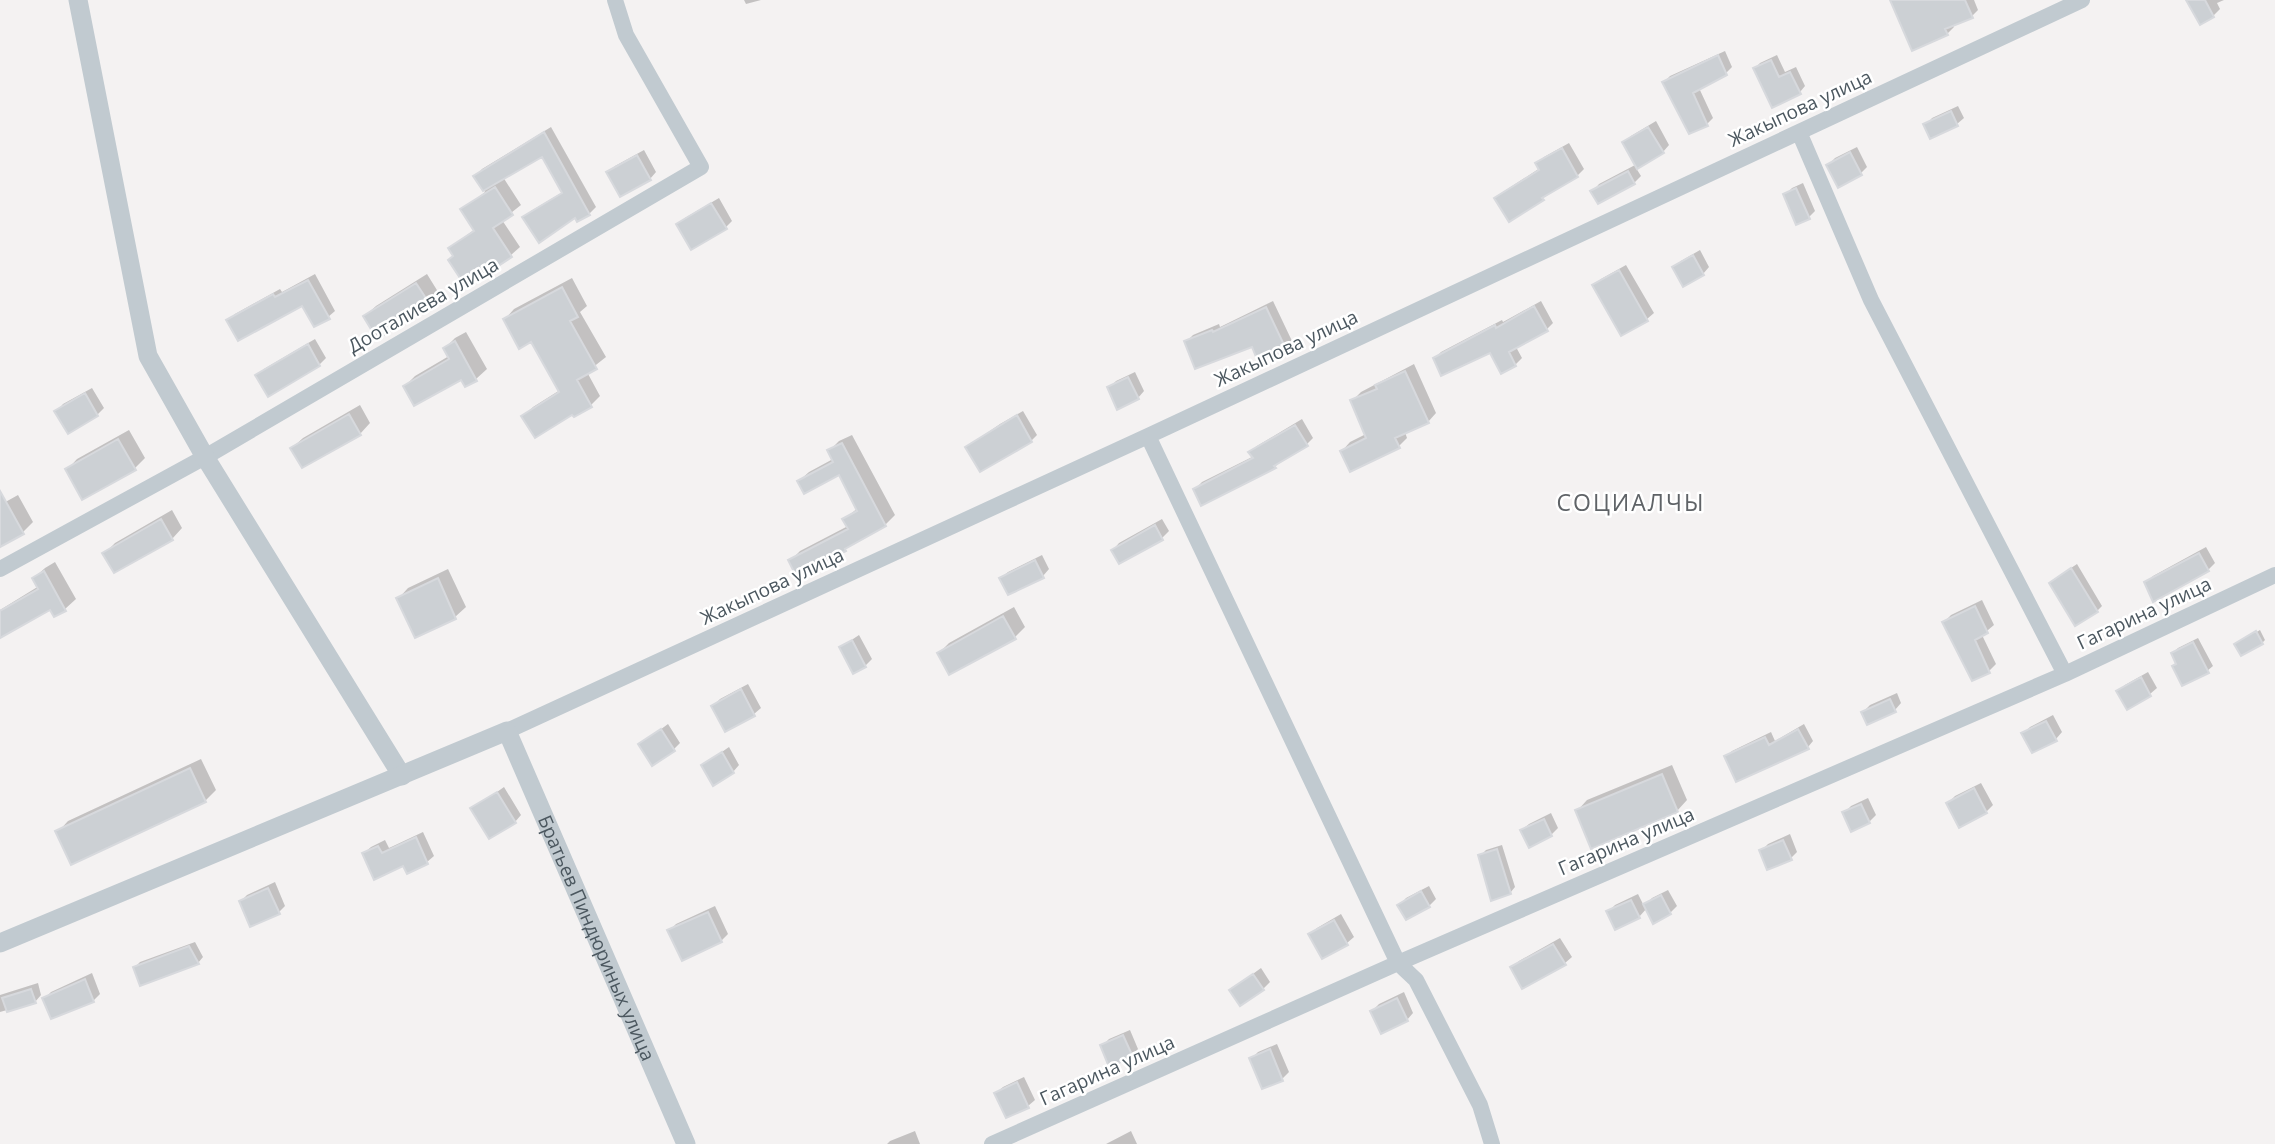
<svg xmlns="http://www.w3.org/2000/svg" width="2275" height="1144" font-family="'Open Sans',sans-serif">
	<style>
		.shadow { fill: #0003 }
		.building { fill: #ccd0d4; stroke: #d7d9dd; stroke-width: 2 }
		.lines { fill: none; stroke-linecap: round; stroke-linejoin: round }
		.minor { stroke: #c1cad0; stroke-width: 16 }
		.tertiary { stroke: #c1cad0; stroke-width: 19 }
		.labels { text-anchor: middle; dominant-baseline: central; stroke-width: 5; stroke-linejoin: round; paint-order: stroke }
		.street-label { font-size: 19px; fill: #4b575f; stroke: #fff }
		.quarter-label { font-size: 23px; letter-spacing: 2px; fill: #5f6367; stroke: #fff }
	</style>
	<rect width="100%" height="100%" fill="#f4f2f2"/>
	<!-- shadow -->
	<path class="shadow" d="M744,0H761L746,4Z
		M1892,0H1974L1978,10L1972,16L1952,24L1954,27L1947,34Z
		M2190,0H2224L2217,3L2220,9L2213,16Z
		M1725,51L1732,67L1726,73L1699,88L1713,118L1707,124L1664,82L1670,76Z
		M1777,55L1785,72L1796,67L1805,86L1800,92L1755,68L1760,63Z
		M1958,106L1964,118L1957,124L1926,125L1932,118Z
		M1656,121L1669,145L1663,152L1636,168L1641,176L1634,183L1598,202L1593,191L1599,184L1637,164L1624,143L1631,136Z
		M551,127L596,207L589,214L576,216L525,218L531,211L563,192L542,154L503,177L521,205L502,220L520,247L511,255L466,285L450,248L475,229L462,210L485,192L476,176L482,169Z
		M1569,143L1584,169L1577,176L1509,220L1496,198L1503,192L1540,168L1538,164L1544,157Z
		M1857,147L1867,167L1860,174L1828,165L1835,158Z
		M644,150L656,172L650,179L608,173L615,166Z
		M1803,183L1815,211L1809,217L1785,195L1792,188Z
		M719,198L732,221L726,227L678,225L685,218Z
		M1700,250L1709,267L1703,274L1674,267L1681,261Z
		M1626,265L1654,313L1647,319L1594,286L1601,279Z
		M315,274L335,311L328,317L303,303L228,320L235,314L280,289L282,292Z
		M427,274L440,295L429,305L365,316L376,306Z
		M572,278L587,306L580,312L606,357L587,372L600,396L591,405L524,416L533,407L560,390L532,340L505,319L514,309Z
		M1273,301L1292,341L1285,347L1186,342L1193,335L1219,324L1220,327Z
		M1541,301L1553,323L1547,329L1516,347L1522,358L1515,365L1491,350L1435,358L1441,352L1502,320L1503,322Z
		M466,332L487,369L476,379L466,385L462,377L405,386L415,376L449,356L445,348L455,338Z
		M315,339L326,358L319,365L257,375L264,369Z
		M1414,364L1436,413L1428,422L1405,432L1407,438L1399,446L1342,451L1350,442L1366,434L1352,401L1361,392Z
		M1135,372L1144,391L1138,398L1109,388L1116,381Z
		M92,388L104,408L97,415L57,411L63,404Z
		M360,405L370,423L360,434L292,448L303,438Z
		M1023,411L1037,435L1031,441L967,447L1000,424Z
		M1302,419L1313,438L1307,444L1282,459L1275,467L1202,503L1195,489L1202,482L1254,456L1251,452L1257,446Z
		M129,430L145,458L135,468L67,470L77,459Z
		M852,435L895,515L885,525L791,560L800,551L848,526L844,519L858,508L840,472L799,481L809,472L833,459L829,451L839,441Z
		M18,495L33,522L23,532L0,545V505Z
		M172,510L182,528L172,539L105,553L115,543Z
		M1162,519L1169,531L1162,538L1120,562L1113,550L1119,543Z
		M2206,547L2215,563L2208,570L2146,583L2153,576Z
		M1042,555L1049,569L1043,576L1001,578L1008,572Z
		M55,562L76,599L65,609L55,615L51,607L0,627V610L39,586L34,578L45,568Z
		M2077,564L2102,606L2097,611L2056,578Z
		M448,569L466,607L455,617L416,636L398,599L408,588Z
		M1982,600L1994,625L1982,635L1996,664L1989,671L1944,622L1951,615Z
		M1014,607L1025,627L1015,637L939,653L949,643Z
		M2260,630L2265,640L2262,643L2236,644Z
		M859,635L872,659L865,666L841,647Z
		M2198,638L2213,666L2207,671L2174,666L2177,663L2173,653L2178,648Z
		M2148,672L2157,688L2150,694L2118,691L2125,685Z
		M748,684L761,708L754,714L726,730L713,706L720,699Z
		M1897,693L1901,703L1895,710L1863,712L1870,705Z
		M2053,715L2062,732L2056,739L2023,734L2030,727Z
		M668,724L680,743L673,750L641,744Z
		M1804,724L1813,741L1808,747L1726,757L1732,751L1771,732L1775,741Z
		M729,747L739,765L733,772L703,765Z
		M201,759L216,790L205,801L58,832L68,821Z
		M1672,765L1687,800L1677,811H1577L1587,800Z
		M1981,783L1993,805L1986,812L1948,803L1955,796Z
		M504,787L521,815L515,822L473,809Z
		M1868,798L1876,815L1869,822L1844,813L1851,806Z
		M1551,813L1558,828L1551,835L1522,830L1529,824Z
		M423,832L434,856L427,862L404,864L364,853L371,847L385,840L389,848Z
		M1790,834L1797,852L1791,858L1761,851L1768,844Z
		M1502,845L1515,887L1510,893L1480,856L1486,850Z
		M275,882L285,906L279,912L241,901L247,895Z
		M1429,886L1436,899L1429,906L1400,905L1406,898Z
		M1668,890L1677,906L1670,913L1647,908L1639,917L1609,911L1615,905L1638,894L1644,906L1652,898Z
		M715,906L728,934L721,941L669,931L676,924Z
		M1341,914L1354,937L1347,943L1310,934L1317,928Z
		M1560,938L1572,957L1565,963L1523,986L1512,968L1519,961Z
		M195,942L203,957L198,963L135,967L140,962Z
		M1261,968L1270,982L1263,989L1231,990Z
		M92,973L100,994L93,1001L44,999L51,992Z
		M38,983L41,995L35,1002L0,1012V995Z
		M1404,992L1413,1013L1407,1020L1372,1011L1379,1004Z
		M1130,1030L1138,1049L1132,1056L1102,1046L1109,1039Z
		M1277,1044L1289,1072L1282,1079L1251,1059L1258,1052Z
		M1024,1077L1035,1100L1028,1106L996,1093L1003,1087Z
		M915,1131L920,1144H887L890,1141Z
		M1131,1131L1137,1144H1106Z"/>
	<!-- building -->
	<path class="building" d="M1890,0H1965L1973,18L1945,29L1948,35L1912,51Z
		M2186,0H2205L2214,17L2200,25Z
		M1718,55L1727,75L1693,93L1708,126L1689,134L1662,82Z
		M1771,60L1779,77L1790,72L1801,94L1772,108L1753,68Z
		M1951,111L1958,126L1930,139L1923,124Z
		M1648,127L1664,153L1637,169L1622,142Z
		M544,132L590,215L577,222L575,218L539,243L522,217L562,193L542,157L483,191L473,176Z
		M1562,148L1578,177L1542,198L1544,200L1509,222L1494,198L1539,170L1535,163Z
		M1850,152L1862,175L1838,188L1826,165Z
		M637,155L651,180L620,197L606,172Z
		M1628,171L1635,184L1598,204L1590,191Z
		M495,187L513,215L493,228L512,257L466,287L448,260L453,256L448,248L474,231L460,209Z
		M1796,188L1810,219L1796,225L1783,194Z
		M711,203L727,229L691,250L676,224Z
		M1693,255L1704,275L1683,287L1672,267Z
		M1619,270L1648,321L1621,336L1592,285Z
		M308,280L330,319L314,327L302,306L238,341L226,320L273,294L275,297Z
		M416,283L431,306L377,339L363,316Z
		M562,287L578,317L570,321L597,369L577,380L592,407L574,417L572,415L535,438L521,416L559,392L531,342L519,349L503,319Z
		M1534,306L1548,331L1509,352L1516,366L1501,374L1490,353L1441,376L1433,358L1495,325L1496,328Z
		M1266,307L1286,349L1258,362L1252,347L1195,369L1184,341L1212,330L1213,332Z
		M455,341L477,381L465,387L461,380L414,406L403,386L449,359L443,348Z
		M308,344L320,366L268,397L255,375Z
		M1405,371L1429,423L1395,438L1400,448L1350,472L1340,451L1366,438L1350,400L1377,389L1375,385Z
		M1128,377L1139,399L1117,410L1107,387Z
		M85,393L98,416L68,434L54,411Z
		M349,414L361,435L302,468L290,448Z
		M1017,415L1032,442L980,472L965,447Z
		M1295,425L1308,446L1274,466L1276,468L1201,506L1193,489L1253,458L1248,452Z
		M118,439L136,470L82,500L65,469Z
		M842,443L886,526L845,549L846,551L796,576L788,560L848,529L842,519L857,511L839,475L804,494L797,481L833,462L827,450Z
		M0,491L24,534L0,547Z
		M161,519L173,540L114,573L102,553Z
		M1155,525L1163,540L1119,564L1111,550Z
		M2199,553L2209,571L2153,602L2144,582Z
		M1035,560L1044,578L1008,595L999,578Z
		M2071,568L2098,612L2075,626L2049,583Z
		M44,571L66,611L54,617L50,610L0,638V611L38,589L32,578Z
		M438,578L456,619L415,638L396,598Z
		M1975,606L1988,633L1975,640L1990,673L1972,681L1942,622Z
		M1003,616L1016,639L949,675L937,653Z
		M2256,631L2263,644L2241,656L2234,644Z
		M852,640L866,667L853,674L839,647Z
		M2193,642L2209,673L2182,686L2172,666L2176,664L2171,653Z
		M2141,677L2151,696L2127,710L2116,691Z
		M741,689L755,716L725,732L711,706Z
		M1890,699L1896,712L1867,725L1861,712Z
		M2046,721L2057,741L2032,753L2021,733Z
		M661,729L675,751L652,766L638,744Z
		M1798,729L1809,749L1736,782L1724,756L1765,737L1769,745Z
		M722,752L734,773L713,786L701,765Z
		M190,768L206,802L71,865L55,831Z
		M1662,774L1678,812L1591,849L1575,810Z
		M1974,788L1987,813L1959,828L1946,803Z
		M497,792L516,823L489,839L470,808Z
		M1861,804L1870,823L1851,832L1842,812Z
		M1544,819L1552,836L1529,848L1520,830Z
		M416,837L428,864L407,874L403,866L374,880L362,853L378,846L382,853Z
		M1783,840L1792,860L1767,870L1759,850Z
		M1497,849L1511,894L1491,901L1478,855Z
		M268,888L280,914L250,927L239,901Z
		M1421,891L1430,907L1406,920L1397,905Z
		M1661,895L1671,914L1653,924L1643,904Z
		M1631,900L1640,918L1615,930L1606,911Z
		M708,912L722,942L682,961L667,930Z
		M1334,920L1348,945L1322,959L1308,934Z
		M1553,944L1566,965L1522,989L1510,967Z
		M189,946L199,964L140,986L133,967Z
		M1253,974L1264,990L1240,1006L1229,990Z
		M85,979L94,1002L51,1019L42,998Z
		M31,989L36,1003L7,1012L2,998Z
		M1397,998L1408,1021L1381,1034L1370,1011Z
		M1123,1035L1133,1057L1109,1067L1100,1045Z
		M1270,1049L1283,1081L1262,1089L1249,1058Z
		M1017,1082L1029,1108L1006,1118L994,1093Z"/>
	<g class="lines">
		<!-- minor -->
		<path class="minor" d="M1799,132L1871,300L2065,674
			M1148,436L1398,963L1416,980L1480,1105L1492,1144
			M0,569L205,457L701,167L626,35L615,0
			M507,731L1148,436L2082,0
			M992,1144L1398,963L2065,674L2275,575"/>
		<!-- tertiary -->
		<g class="tertiary">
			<path d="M78,0L148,356L205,457L402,776"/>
			<path id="s1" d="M0,943L507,731L686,1144"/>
		</g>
	</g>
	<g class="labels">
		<!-- street labels -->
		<g class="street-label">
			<text transform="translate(1800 108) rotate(-25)">Жакыпова улица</text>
			<text transform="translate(423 305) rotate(-30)">Дооталиева улица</text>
			<text transform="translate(1286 348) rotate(-25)">Жакыпова улица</text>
			<text transform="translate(772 586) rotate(-25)">Жакыпова улица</text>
			<text transform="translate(2144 613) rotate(-25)">Гагарина улица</text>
			<text transform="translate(1626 841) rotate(-23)">Гагарина улица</text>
			<text stroke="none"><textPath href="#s1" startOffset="775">Братьев Пиндюриных улица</textPath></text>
			<text transform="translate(1107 1070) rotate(-24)">Гагарина улица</text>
		</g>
		<!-- quarter labels -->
		<g class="quarter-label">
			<text x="1631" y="502">СОЦИАЛЧЫ</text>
		</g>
	</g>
</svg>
